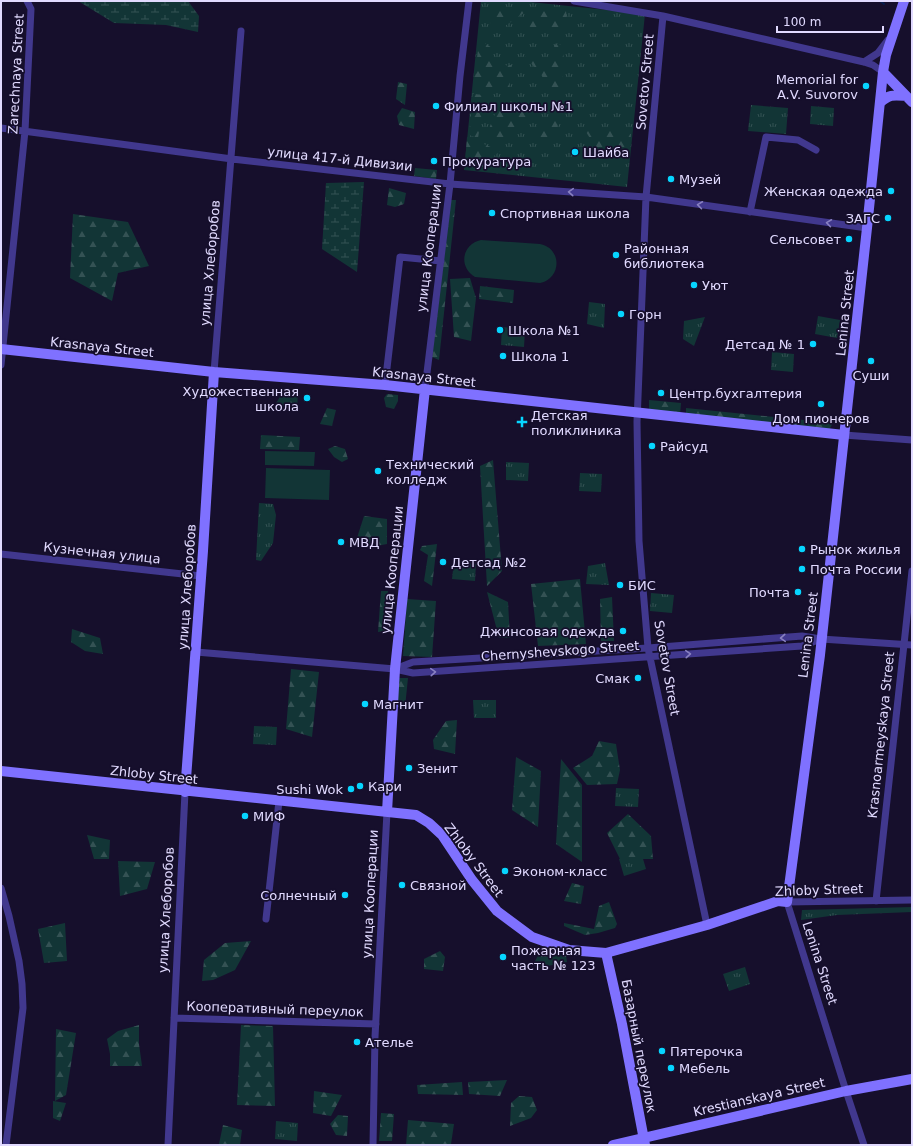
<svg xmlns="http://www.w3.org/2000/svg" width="913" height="1146" font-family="'DejaVu Sans',sans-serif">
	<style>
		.grass { fill: url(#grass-tufts) }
		.forest { fill: url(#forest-firs) }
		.wetland { fill: url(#wetland-marsh) }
		.pitch { fill: #123536 }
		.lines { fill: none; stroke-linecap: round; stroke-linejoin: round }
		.stream { stroke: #071c4d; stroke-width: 2 }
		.street { stroke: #41388e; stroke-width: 7 }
		.secondary { stroke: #7f71ff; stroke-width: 10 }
		.oneway { stroke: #8981c1 }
		.poi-dot { fill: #06d5ff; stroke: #160f2c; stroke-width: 1.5 }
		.labels { text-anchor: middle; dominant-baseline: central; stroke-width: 3.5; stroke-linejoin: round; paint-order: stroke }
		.street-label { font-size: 13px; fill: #e1daff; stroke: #160f2c }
		.poi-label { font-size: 13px; fill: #e1daff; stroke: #160f2c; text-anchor: start }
	</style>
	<defs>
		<pattern id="grass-tufts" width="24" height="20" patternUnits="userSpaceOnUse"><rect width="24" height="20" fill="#123536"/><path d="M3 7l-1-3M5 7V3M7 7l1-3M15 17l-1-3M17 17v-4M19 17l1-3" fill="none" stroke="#345254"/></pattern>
		<pattern id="forest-firs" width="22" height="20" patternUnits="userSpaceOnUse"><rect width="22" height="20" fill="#123536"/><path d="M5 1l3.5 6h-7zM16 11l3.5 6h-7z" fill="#345254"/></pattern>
		<pattern id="wetland-marsh" width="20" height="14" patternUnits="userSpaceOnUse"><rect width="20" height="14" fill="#123536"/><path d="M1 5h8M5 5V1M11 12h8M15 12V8" fill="none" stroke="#345254"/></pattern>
	</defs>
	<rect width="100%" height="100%" fill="#160f2c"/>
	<!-- grass -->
	<path class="grass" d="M481,1H521L645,14L627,187L464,170Z
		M751,105L788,108L786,134L748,131Z
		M811,106L834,108L833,126L810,124Z
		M589,302L605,304L604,328L587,324Z
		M818,316L840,320L837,338L815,334Z
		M705,317L694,346L683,339L684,321Z
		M502,327L525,329L524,347L501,345Z
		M772,352L794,354L793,372L771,370Z
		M506,462L529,463L528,481L506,480Z
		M580,473L602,474L601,492L579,491Z
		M259,503L273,504L276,515L273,543L261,561L256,560Z
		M454,561L476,564L475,581L452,579Z
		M605,563L609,585L586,584L588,566Z
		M651,593L674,595L672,613L650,611Z
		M473,700H496V718H474Z
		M254,726L277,727L276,745L253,744Z
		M616,788L639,789L638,807L615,806Z
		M641,852L646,869L624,876L619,859Z
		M912,907V912L837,915L801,920L802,910Z
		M745,967L750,984L729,991L723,974Z
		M276,1121L298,1123L297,1141L275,1139Z"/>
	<!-- forest -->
	<path class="forest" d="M494,7L528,10L505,26L490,23Z
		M566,10L567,23L555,34L521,24L529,12Z
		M479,39L492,48L489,61L500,66L511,65L509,92L474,88Z
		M556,43L564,46L562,88L554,90L525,56L532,54L545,69Z
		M398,82L407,84L405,105L396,99Z
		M473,94L485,95L478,138L469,135Z
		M501,99L547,101L503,141H484Z
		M402,108L415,112L414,129L399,125L397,116Z
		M559,117L556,136L541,142L529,138L533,128Z
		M583,127L631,134L630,148L606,164Z
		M467,137L500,151L483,165L465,163Z
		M415,168L437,170L436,179L414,176Z
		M389,188L406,193L404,204L395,207L387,205Z
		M451,200H456L439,360L432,357Z
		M73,214L128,222L149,266L118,273L112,301L70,278Z
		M470,278L476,298L471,341L454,337L450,279Z
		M480,286L514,290L513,303L479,299Z
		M284,390L298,392L297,411L272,410Z
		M387,394L398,395V401L394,409L386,407L384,398Z
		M649,400L681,403L680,415L649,410Z
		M327,408L336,410L332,426L320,424Z
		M686,408L833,423L829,430L686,414Z
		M261,435L300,437L299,450L260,449Z
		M335,446L345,449L348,459L342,462L334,457L328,449Z
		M493,460L502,571L487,586L480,466Z
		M364,516L387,519V544L371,547L356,541Z
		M437,544L432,586L424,581L428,555L420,550L422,546Z
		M580,579L586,644L538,646L531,584Z
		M381,591H388L385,631L378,632Z
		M487,592L508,602L510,638H499Z
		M612,597L614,641H601L600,599Z
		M407,599L436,601L432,657L403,656Z
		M72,629L100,638L103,654L85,651L71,642Z
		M291,669L319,672L312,737L286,729Z
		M397,678H408L405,707H395Z
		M457,720L455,754L434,749L433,740L446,721Z
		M599,741L616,744L620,770L617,784L587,785L573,768L592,756Z
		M516,757L541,771L538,827L512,810Z
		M561,759L582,785V862L556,844Z
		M628,814L651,836L653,859H620L607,833Z
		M87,835L110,840L109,859H94Z
		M118,861L155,862L147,889L120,896Z
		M572,883L584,886L581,904L564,901Z
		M609,902L617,924L615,928L598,933L585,935L564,926V923L594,929L599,906Z
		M65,923L67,961L44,963L38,929Z
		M251,941L235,970L213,980L202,981L204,960L225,943Z
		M541,950L566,955L567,962L538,968L533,965Z
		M440,951L445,957L443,971L424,969V959Z
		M139,1025V1044L142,1066H110V1054L107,1039L118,1031Z
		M241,1025L273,1026L275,1106L237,1105Z
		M56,1029L76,1033L66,1095L55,1101Z
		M507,1080L500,1096L469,1094L468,1082Z
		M462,1082L463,1095L418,1094L417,1085Z
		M314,1091L342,1095L331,1116L313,1113Z
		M519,1096L532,1097L537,1110L531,1118L510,1126L511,1103Z
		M53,1101L66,1103L60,1121L53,1118Z
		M381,1113L394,1114L392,1141H379Z
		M338,1115L348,1116L347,1136L336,1135L330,1124Z
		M408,1120L454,1124L451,1144L406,1145Z
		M223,1125L242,1130L240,1145L219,1144Z"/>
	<!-- wetland -->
	<path class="wetland" d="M78,1H188L199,16L198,32L166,25L114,23Z
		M364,182L357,272L322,249L326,183Z"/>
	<!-- pitch -->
	<path class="pitch" d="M481,240L540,244C562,248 562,278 540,283L475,277C458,267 462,244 481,240Z
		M265,451L315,452L314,466L265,465Z
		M266,468L330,470L329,500L265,498Z"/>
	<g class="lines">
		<!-- stream -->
		<path class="stream" d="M880,1L884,4"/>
		<!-- street -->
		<path class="street" d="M574,1L663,16L864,62L873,65L883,72
			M663,16L646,197L637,422L639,541L648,648L707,925
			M864,62L878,53L888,40
			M1,128L232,159L450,184L646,197L867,228
			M750,212L766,137L798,140L816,150
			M1,365L25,131L31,9L27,1
			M214,372L241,31
			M385,385L400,257L441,261
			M425,389L450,184L460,76L469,1
			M844,435L912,440
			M1,554L201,576
			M196,652L395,669L413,673L802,646L821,639
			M395,669L413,662L648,648L802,636L821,639L912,645
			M1,888L9,916L19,961L22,984L23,1008L6,1145
			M876,901L912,571
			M266,919L279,801
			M174,1018L376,1024
			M168,1145L185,792
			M373,1145L375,1037L387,812
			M864,1145L846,1091L787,902L912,900"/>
		<!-- secondary -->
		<path class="secondary" d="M883,72L912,102
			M880,103C889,94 894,95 906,96
			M1,349L214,372L385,385L844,435
			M1,771L416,815L429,823L442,835L472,880L497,911L532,937L569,950L606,953L707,925L778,901L787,902L820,655L867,228L883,72L886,55L904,1
			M185,792L203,551L214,372
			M387,812L395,669L425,389
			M606,953L622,1024L645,1145
			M613,1145L846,1091L912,1079"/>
	</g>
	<!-- one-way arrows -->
	<defs><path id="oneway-chevron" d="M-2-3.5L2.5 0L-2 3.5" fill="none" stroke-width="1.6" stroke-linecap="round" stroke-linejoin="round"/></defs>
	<g class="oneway">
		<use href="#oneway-chevron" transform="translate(571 192) rotate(-176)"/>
		<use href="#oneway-chevron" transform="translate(700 205) rotate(-172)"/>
		<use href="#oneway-chevron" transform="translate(829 223) rotate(-172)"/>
		<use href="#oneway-chevron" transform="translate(783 638) rotate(176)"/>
		<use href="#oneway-chevron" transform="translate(688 654) rotate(-4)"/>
		<use href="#oneway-chevron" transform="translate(433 672) rotate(-4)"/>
	</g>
	<!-- markers -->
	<g class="poi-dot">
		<circle cx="866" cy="86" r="4"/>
		<circle cx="436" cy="106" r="4"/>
		<circle cx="575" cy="152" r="4"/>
		<circle cx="434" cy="161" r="4"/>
		<circle cx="671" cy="179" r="4"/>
		<circle cx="891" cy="191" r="4"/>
		<circle cx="492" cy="213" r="4"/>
		<circle cx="888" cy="218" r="4"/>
		<circle cx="849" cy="239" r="4"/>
		<circle cx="616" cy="255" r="4"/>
		<circle cx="694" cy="285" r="4"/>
		<circle cx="621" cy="314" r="4"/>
		<circle cx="500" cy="330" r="4"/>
		<circle cx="813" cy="344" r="4"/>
		<circle cx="503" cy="356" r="4"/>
		<circle cx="871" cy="361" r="4"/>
		<circle cx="661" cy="393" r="4"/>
		<circle cx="307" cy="398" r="4"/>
		<circle cx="821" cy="404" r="4"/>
		<path d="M520 416h4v4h4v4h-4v4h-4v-4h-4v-4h4z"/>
		<circle cx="652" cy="446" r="4"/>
		<circle cx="378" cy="471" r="4"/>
		<circle cx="341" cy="542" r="4"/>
		<circle cx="802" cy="549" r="4"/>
		<circle cx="443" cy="562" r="4"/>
		<circle cx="802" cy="569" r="4"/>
		<circle cx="620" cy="585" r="4"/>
		<circle cx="798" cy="592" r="4"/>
		<circle cx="623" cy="631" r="4"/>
		<circle cx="638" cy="678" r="4"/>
		<circle cx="365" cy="704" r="4"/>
		<circle cx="409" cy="768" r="4"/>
		<circle cx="360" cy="786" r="4"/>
		<circle cx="351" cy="789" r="4"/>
		<circle cx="245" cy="816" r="4"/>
		<circle cx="505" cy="871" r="4"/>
		<circle cx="402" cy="885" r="4"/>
		<circle cx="345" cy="895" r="4"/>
		<circle cx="503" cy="957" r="4"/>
		<circle cx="357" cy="1042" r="4"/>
		<circle cx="662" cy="1051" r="4"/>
		<circle cx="671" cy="1068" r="4"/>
	</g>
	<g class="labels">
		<!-- street labels -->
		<g class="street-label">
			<text transform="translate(16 74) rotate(-87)">Zarechnaya Street</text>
			<text transform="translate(645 82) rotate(-85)">Sovetov Street</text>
			<text transform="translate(340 159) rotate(6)">улица 417-й Дивизии</text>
			<text transform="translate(429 248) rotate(-83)">улица Кооперации</text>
			<text transform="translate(210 263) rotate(-85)">улица Хлеборобов</text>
			<text transform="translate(845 313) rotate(-84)">Lenina Street</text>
			<text transform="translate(102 347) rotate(6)">Krasnaya Street</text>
			<text transform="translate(424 377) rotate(6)">Krasnaya Street</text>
			<text transform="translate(102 553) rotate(6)">Кузнечная улица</text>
			<text transform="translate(392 570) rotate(-84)">улица Кооперации</text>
			<text transform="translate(187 587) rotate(-86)">улица Хлеборобов</text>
			<text transform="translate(808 635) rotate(-83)">Lenina Street</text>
			<text transform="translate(560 651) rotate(-4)">Chernyshevskogo Street</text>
			<text transform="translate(667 668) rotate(80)">Sovetov Street</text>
			<text transform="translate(881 735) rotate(-84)">Krasnoarmeyskaya Street</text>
			<text transform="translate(154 775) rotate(6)">Zhloby Street</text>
			<text transform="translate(474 860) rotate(53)">Zhloby Street</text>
			<text transform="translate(819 890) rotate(-2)">Zhloby Street</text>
			<text transform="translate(370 894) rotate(-87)">улица Кооперации</text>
			<text transform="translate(166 910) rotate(-87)">улица Хлеборобов</text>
			<text transform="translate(820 963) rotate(72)">Lenina Street</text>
			<text transform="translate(275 1009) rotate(2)">Кооперативный переулок</text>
			<text transform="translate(639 1046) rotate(79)">Базарный переулок</text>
			<text transform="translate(759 1097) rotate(-13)">Krestianskaya Street</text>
		</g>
		<!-- poi labels -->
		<g class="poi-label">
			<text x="858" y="79" text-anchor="end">Memorial for<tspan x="858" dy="15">A.V. Suvorov</tspan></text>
			<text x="444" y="106">Филиал школы №1</text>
			<text x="583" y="152">Шайба</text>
			<text x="442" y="161">Прокуратура</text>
			<text x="679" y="179">Музей</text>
			<text x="883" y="191" text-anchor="end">Женская одежда</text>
			<text x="500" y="213">Спортивная школа</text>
			<text x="880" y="218" text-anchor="end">ЗАГС</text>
			<text x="841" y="239" text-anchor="end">Сельсовет</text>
			<text x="624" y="248">Районная<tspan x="624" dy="15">библиотека</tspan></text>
			<text x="702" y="285">Уют</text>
			<text x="629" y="314">Горн</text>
			<text x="508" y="330">Школа №1</text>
			<text x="805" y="344" text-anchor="end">Детсад № 1</text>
			<text x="511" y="356">Школа 1</text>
			<text x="871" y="375" text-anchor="middle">Суши</text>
			<text x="299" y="391" text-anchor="end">Художественная<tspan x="299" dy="15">школа</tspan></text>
			<text x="669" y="393">Центр.бухгалтерия</text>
			<text x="531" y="415">Детская<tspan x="531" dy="15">поликлиника</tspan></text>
			<text x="821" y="418" text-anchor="middle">Дом пионеров</text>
			<text x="660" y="446">Райсуд</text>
			<text x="386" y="464">Технический<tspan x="386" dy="15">колледж</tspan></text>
			<text x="349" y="542">МВД</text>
			<text x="810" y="549">Рынок жилья</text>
			<text x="451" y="562">Детсад №2</text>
			<text x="810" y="569">Почта России</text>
			<text x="628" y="585">БИС</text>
			<text x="790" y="592" text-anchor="end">Почта</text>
			<text x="615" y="631" text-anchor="end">Джинсовая одежда</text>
			<text x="630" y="678" text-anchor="end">Смак</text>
			<text x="373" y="704">Магнит</text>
			<text x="417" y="768">Зенит</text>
			<text x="368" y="786">Кари</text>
			<text x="343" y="789" text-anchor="end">Sushi Wok</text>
			<text x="253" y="816">МИФ</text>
			<text x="513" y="871">Эконом-класс</text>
			<text x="410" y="885">Связной</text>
			<text x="337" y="895" text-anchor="end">Солнечный</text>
			<text x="511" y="950">Пожарная<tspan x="511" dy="15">часть № 123</tspan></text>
			<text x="365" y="1042">Ателье</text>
			<text x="670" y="1051">Пятерочка</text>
			<text x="679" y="1068">Мебель</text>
		</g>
	</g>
	<!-- border -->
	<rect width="913" height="1146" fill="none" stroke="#e1daff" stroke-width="4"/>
	<!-- scale -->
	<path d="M777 26v6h106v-6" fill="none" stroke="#e1daff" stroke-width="2"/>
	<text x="783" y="26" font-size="12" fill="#e1daff" stroke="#160f2c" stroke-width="3" paint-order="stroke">100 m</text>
</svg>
